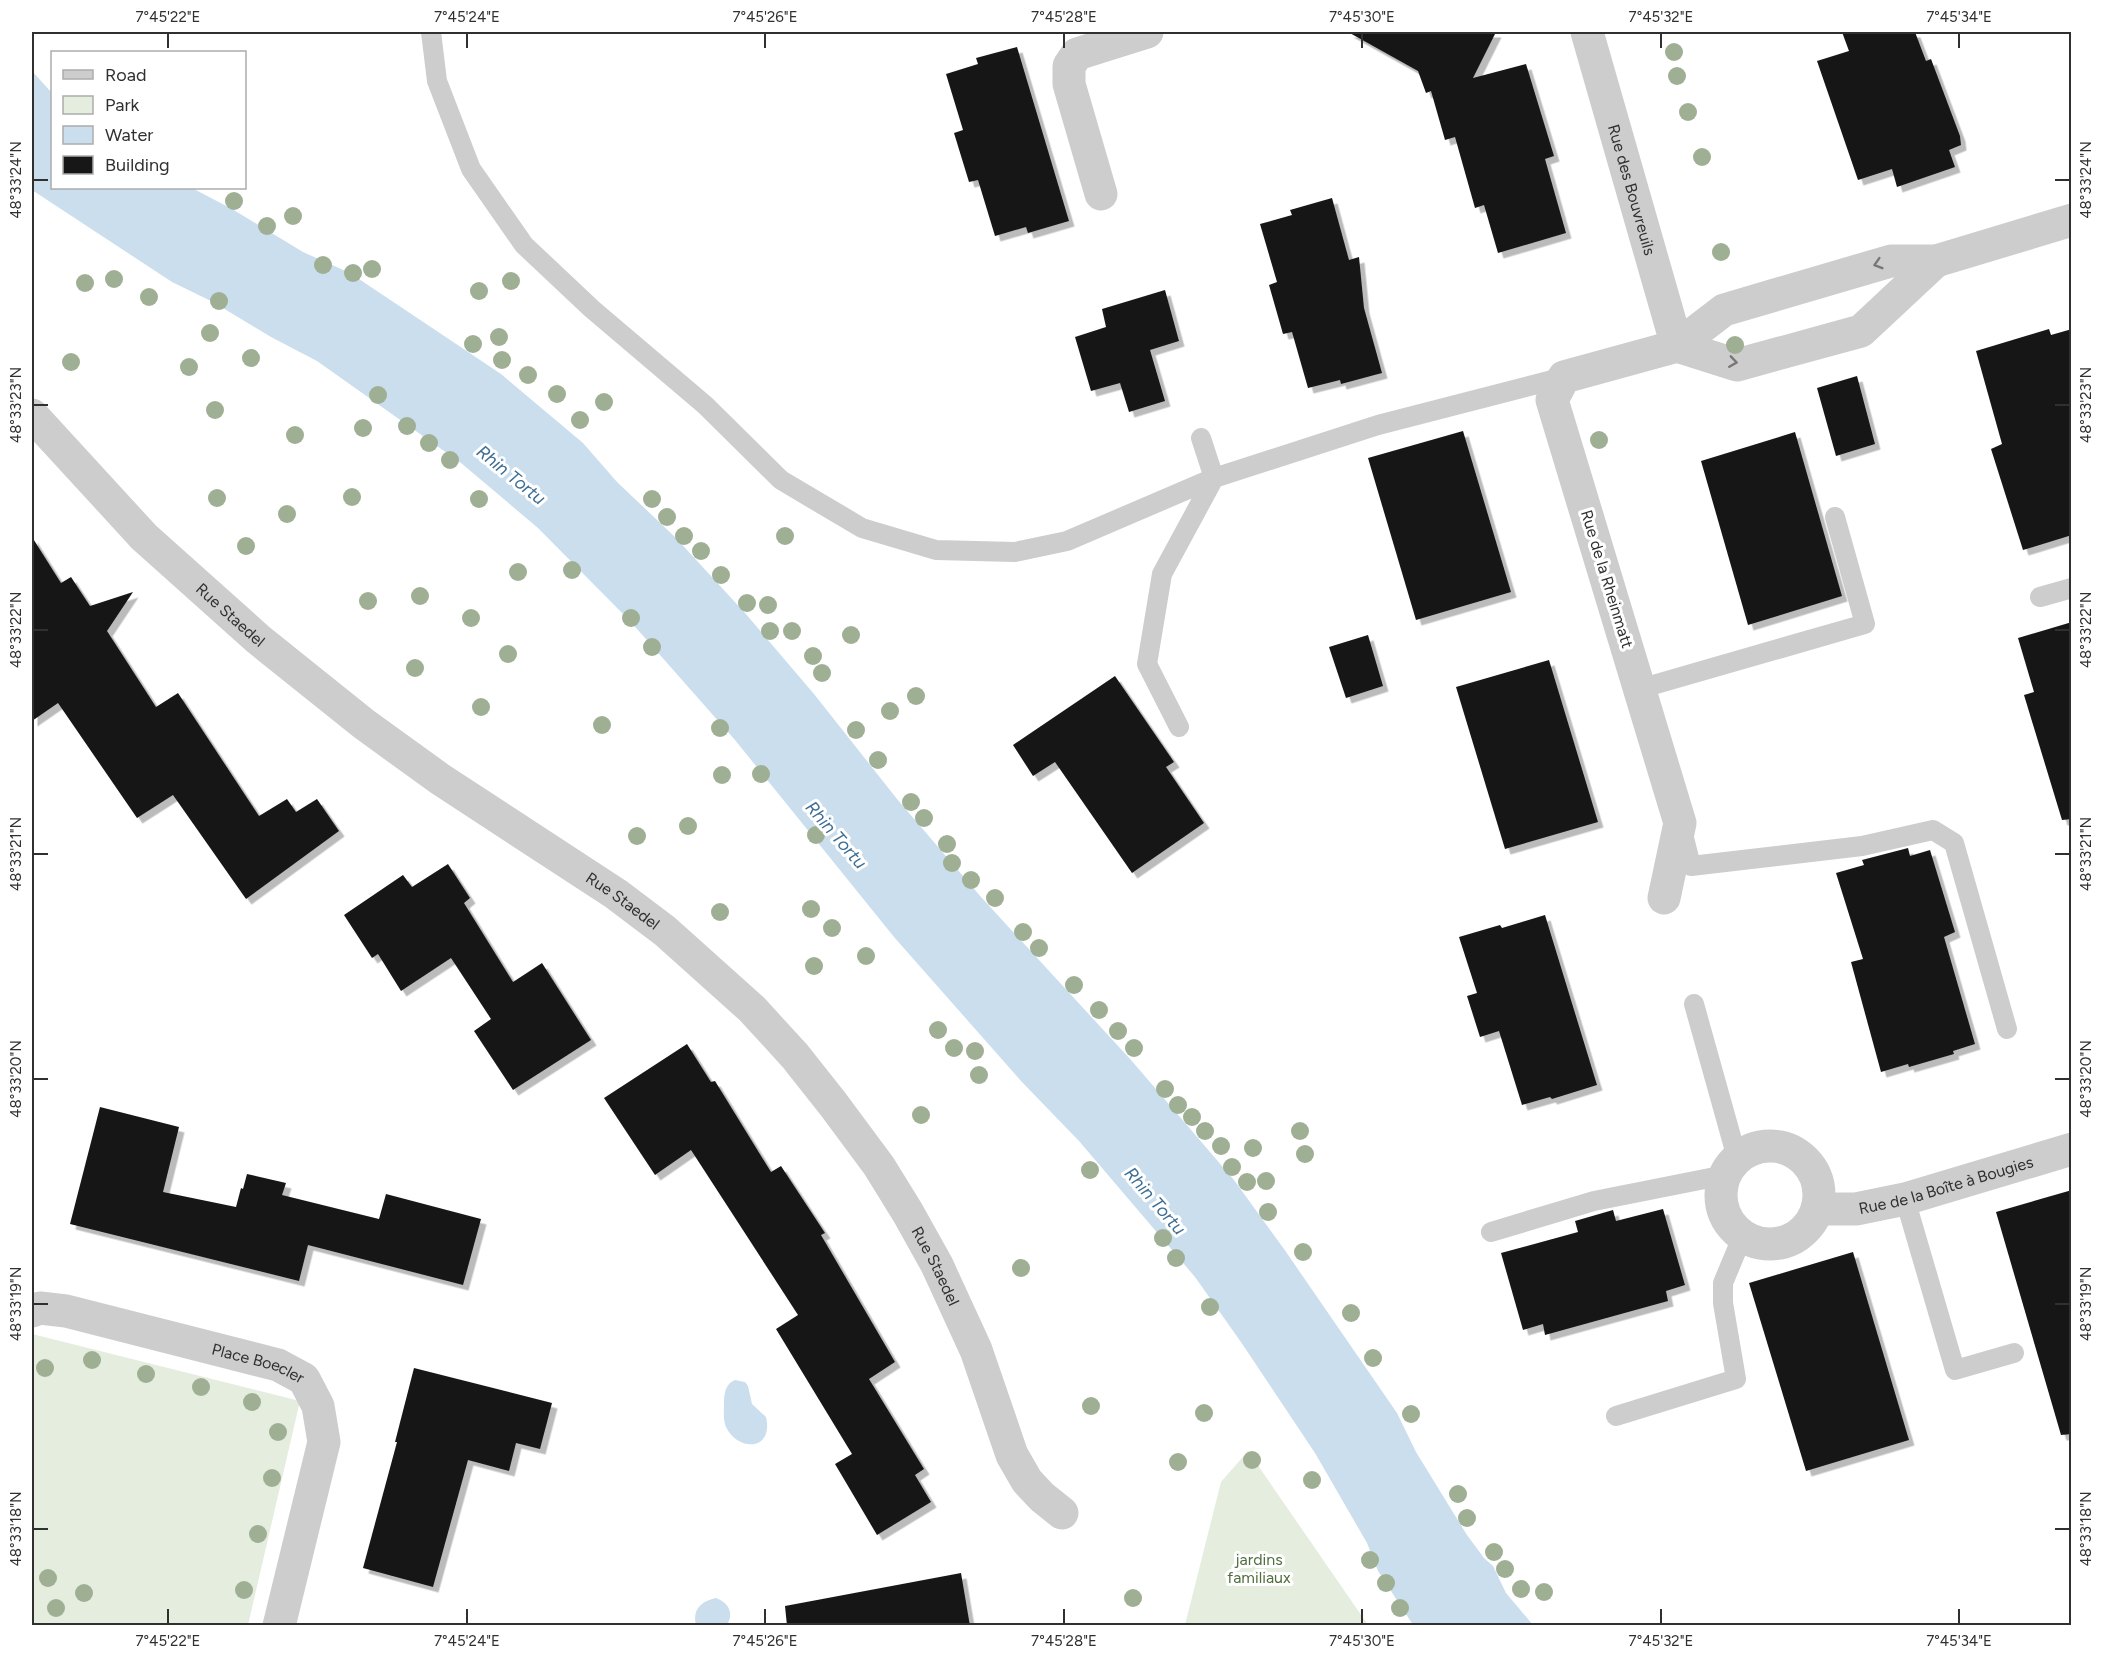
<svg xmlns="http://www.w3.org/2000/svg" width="2103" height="1657" font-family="Figtree,sans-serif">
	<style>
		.green { fill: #e5edde }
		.water { fill: #cadeed }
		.building { fill: #171717; filter: url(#shadow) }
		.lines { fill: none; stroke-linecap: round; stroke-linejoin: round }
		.service { stroke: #cdcdcd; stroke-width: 20 }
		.minor { stroke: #cdcdcd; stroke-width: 33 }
		.tree { fill: #9faf94 }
		.oneway { stroke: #777 }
		.ticks { fill: none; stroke: #303030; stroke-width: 2 }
		.labels { text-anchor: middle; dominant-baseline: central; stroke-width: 6; stroke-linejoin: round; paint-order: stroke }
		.street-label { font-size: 16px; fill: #303030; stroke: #fff }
		.park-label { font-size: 16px; fill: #516d3c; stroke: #fff }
		.water-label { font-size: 18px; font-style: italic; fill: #3d6e94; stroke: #fff }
		.neatline { fill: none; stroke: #303030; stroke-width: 2 }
		.ticks-label { font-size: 15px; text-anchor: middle; fill: #303030 }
	</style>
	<defs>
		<filter id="shadow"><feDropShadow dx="5.5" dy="5.5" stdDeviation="0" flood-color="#0004"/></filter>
	</defs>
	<rect width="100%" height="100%" fill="#fff"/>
	<!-- green -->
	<path class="green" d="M32,1334L300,1401L248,1625H32Z
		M1248,1451L1368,1625H1185L1221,1482Z"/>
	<!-- water -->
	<path class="water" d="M32,71L52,93V188H192L232,209L303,252L350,273L501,374L583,443L617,482L676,538L745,613L814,694L897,799L981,897L1131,1060L1234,1180L1284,1249L1397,1413L1416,1452L1467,1535L1484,1558L1493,1566L1506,1593L1533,1625H1413L1378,1571L1367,1543L1315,1453L1243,1345L1195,1277L1079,1141L1021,1081L894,937L735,740L630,621L538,528L461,463L317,361L271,337L213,302L172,282L32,190Z
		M735,1380L745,1382L748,1386L752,1404L766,1417C774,1451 738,1452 726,1427C723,1420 724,1411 724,1404C724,1394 725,1384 735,1380Z
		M716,1598C729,1603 734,1613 727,1625H696C692,1610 701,1601 716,1598Z"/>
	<!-- building -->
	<path class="building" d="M1348,32H1496L1473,78L1526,64L1554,156L1545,159L1566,233L1498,253L1484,205L1475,208L1455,137L1445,140L1431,91L1426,93L1418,71Z
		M1842,32H1915L1926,61L1931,59L1960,136L1961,145L1949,150L1955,167L1897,187L1892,169L1858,180L1817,61L1849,51Z
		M1017,47L1069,221L1028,233L1026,227L995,236L978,180L969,182L954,133L963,130L946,74L978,64L976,58Z
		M1332,198L1349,260L1359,257L1364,308L1382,373L1341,384L1340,380L1308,388L1292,332L1283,334L1269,285L1277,282L1260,224L1292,215L1290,210Z
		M1165,290L1179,341L1150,350L1165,401L1129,412L1120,383L1091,391L1075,337L1106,327L1102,309Z
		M2049,329L2051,335L2072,329V535L2023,550L1991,449L2002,444L1976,351Z
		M1857,376L1875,444L1836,456L1817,388Z
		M1463,431L1511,592L1416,620L1368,458Z
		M1795,432L1842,596L1748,625L1701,461Z
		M32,537L61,583L71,577L90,606L133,592L107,631L156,707L178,693L259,816L287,799L296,812L317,799L339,831L246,899L173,795L137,818L58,703L32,721Z
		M2072,622V819L2062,820L2024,695L2034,692L2018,638Z
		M1368,635L1383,686L1346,698L1329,647Z
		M1549,660L1598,822L1505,849L1456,687Z
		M1115,676L1174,762L1166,767L1204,823L1132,873L1055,762L1033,776L1013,745Z
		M1908,848L1910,856L1930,850L1955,932L1944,937L1975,1044L1953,1051L1954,1054L1909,1067L1908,1064L1881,1072L1851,962L1863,959L1836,873L1864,865L1862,860Z
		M448,864L470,898L464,903L513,982L542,963L591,1040L513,1090L474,1031L491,1019L451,958L401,991L378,954L372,958L344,915L403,875L412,887Z
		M1545,915L1597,1085L1552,1099L1550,1097L1522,1105L1499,1031L1480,1037L1467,996L1477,993L1459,937L1500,925L1502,928Z
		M687,1044L711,1082L715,1081L771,1172L781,1166L825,1233L821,1235L895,1362L869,1379L924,1469L915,1475L931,1502L877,1535L835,1464L852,1454L776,1329L798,1315L691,1150L655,1175L604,1098Z
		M100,1107L179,1127L163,1192L236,1207L241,1188L243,1189L247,1174L286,1183L282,1195L379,1219L386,1194L481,1219L463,1285L308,1245L299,1281L70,1224Z
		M2072,1190V1434L2061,1435L1996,1212Z
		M1663,1209L1685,1285L1666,1291L1668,1301L1545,1335L1543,1324L1523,1330L1501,1253L1578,1232L1575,1221L1613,1210L1616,1221Z
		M1853,1252L1909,1440L1806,1471L1749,1283Z
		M414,1368L552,1403L540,1449L516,1443L509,1471L468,1460L433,1587L363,1568L397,1442H395Z
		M961,1573L970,1626H787L785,1606Z"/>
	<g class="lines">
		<!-- service -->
		<path class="service" d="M431,32L437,81L471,169L524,245L592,309L705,405L781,480L862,528L936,550L1015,552L1067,541L1214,478L1201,438
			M2040,597L2072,588
			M1639,689L1865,624L1835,517
			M1179,727L1147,664L1162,574L1214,478L1378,425L1564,377
			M1683,834L1691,866L1862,846L1933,830L1954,843L2007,1029
			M1694,1004L1737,1158
			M1905,1199L1955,1370L2014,1353
			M1491,1232L1594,1201L1725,1175
			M1616,1416L1736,1379L1723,1303V1283L1743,1235"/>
		<!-- minor -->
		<g class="minor">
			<path id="s1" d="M1587,32L1677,346"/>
			<path d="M1101,194L1069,84V66L1077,54L1147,32"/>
			<path d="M1677,346L1737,365L1861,331L1936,261"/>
			<path id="s2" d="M32,415L144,537L258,639L364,724L440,779L616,894L665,931L752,1009L795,1056L833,1104L879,1166L908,1213L937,1265L976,1350L1012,1455L1027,1481L1042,1497L1062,1513"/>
			<path d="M1664,898L1680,823L1552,400L1564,377L1677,346L1724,310L1891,261H1936L2072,220"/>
			<circle cx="1770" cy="1195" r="49"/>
			<path id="s3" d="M1817,1209H1856L1905,1199L2072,1149"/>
			<path id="s4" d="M32,1311L40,1308L66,1311L278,1365L304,1379L318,1406L324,1442L279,1626"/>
		</g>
	</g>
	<!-- trees -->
	<g class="tree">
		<circle cx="1674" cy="52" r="9"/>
		<circle cx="1677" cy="76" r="9"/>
		<circle cx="1688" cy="112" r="9"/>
		<circle cx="1702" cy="157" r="9"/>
		<circle cx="234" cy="201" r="9"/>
		<circle cx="293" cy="216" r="9"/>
		<circle cx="267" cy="226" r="9"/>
		<circle cx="1721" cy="252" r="9"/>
		<circle cx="323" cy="265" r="9"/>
		<circle cx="372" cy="269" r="9"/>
		<circle cx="353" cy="273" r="9"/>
		<circle cx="114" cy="279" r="9"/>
		<circle cx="511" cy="281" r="9"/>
		<circle cx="85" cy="283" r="9"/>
		<circle cx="479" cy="291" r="9"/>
		<circle cx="149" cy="297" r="9"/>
		<circle cx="219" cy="301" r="9"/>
		<circle cx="210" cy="333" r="9"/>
		<circle cx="499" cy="337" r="9"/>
		<circle cx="473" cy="344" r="9"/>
		<circle cx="1735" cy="345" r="9"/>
		<circle cx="251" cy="358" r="9"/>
		<circle cx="502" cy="360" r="9"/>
		<circle cx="71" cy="362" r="9"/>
		<circle cx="189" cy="367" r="9"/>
		<circle cx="528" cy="375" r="9"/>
		<circle cx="557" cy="394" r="9"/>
		<circle cx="378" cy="395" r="9"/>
		<circle cx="604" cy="402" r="9"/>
		<circle cx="215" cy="410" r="9"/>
		<circle cx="580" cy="420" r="9"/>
		<circle cx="407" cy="426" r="9"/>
		<circle cx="363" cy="428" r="9"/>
		<circle cx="295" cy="435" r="9"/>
		<circle cx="1599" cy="440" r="9"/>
		<circle cx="429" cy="443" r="9"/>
		<circle cx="450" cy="460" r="9"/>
		<circle cx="352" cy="497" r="9"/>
		<circle cx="217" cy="498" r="9"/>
		<circle cx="479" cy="499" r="9"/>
		<circle cx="652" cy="499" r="9"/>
		<circle cx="287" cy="514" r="9"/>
		<circle cx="667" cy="517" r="9"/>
		<circle cx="684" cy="536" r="9"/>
		<circle cx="785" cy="536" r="9"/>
		<circle cx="246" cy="546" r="9"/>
		<circle cx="701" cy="551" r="9"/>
		<circle cx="572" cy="570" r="9"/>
		<circle cx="518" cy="572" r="9"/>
		<circle cx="721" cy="575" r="9"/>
		<circle cx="420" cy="596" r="9"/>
		<circle cx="368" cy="601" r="9"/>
		<circle cx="747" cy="603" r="9"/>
		<circle cx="768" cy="605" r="9"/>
		<circle cx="471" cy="618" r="9"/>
		<circle cx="631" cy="618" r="9"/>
		<circle cx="770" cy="631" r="9"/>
		<circle cx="792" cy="631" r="9"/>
		<circle cx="851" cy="635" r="9"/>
		<circle cx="652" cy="647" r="9"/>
		<circle cx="508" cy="654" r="9"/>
		<circle cx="813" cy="656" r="9"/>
		<circle cx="415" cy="668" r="9"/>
		<circle cx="822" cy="673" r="9"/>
		<circle cx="916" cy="696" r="9"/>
		<circle cx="481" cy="707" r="9"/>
		<circle cx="890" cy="711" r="9"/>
		<circle cx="602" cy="725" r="9"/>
		<circle cx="720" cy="728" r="9"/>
		<circle cx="856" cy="730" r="9"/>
		<circle cx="878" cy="760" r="9"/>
		<circle cx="761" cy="774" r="9"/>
		<circle cx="722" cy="775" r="9"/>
		<circle cx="911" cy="802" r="9"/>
		<circle cx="924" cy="818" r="9"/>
		<circle cx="688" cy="826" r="9"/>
		<circle cx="816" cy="835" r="9"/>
		<circle cx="637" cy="836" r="9"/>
		<circle cx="947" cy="844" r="9"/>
		<circle cx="952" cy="863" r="9"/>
		<circle cx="971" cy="880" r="9"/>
		<circle cx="995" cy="898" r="9"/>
		<circle cx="811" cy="909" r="9"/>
		<circle cx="720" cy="912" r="9"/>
		<circle cx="832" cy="928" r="9"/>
		<circle cx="1023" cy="932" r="9"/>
		<circle cx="1039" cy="948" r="9"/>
		<circle cx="866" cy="956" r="9"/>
		<circle cx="814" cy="966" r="9"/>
		<circle cx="1074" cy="985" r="9"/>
		<circle cx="1099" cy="1010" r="9"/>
		<circle cx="938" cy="1030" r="9"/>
		<circle cx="1118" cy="1031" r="9"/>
		<circle cx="954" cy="1048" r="9"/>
		<circle cx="1134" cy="1048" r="9"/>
		<circle cx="975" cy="1051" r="9"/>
		<circle cx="979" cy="1075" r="9"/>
		<circle cx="1165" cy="1089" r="9"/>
		<circle cx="1178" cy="1105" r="9"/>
		<circle cx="921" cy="1115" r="9"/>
		<circle cx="1192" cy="1117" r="9"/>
		<circle cx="1205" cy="1131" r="9"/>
		<circle cx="1300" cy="1131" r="9"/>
		<circle cx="1221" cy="1146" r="9"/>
		<circle cx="1253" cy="1148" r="9"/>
		<circle cx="1305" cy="1154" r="9"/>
		<circle cx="1232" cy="1167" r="9"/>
		<circle cx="1090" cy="1170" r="9"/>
		<circle cx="1266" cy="1181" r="9"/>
		<circle cx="1247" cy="1182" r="9"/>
		<circle cx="1268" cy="1212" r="9"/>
		<circle cx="1163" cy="1238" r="9"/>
		<circle cx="1303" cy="1252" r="9"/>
		<circle cx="1176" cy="1258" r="9"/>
		<circle cx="1021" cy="1268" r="9"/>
		<circle cx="1210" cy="1307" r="9"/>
		<circle cx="1351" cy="1313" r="9"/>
		<circle cx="1373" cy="1358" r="9"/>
		<circle cx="92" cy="1360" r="9"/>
		<circle cx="45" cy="1368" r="9"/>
		<circle cx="146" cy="1374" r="9"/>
		<circle cx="201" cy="1387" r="9"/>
		<circle cx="252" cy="1402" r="9"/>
		<circle cx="1091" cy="1406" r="9"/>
		<circle cx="1204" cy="1413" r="9"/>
		<circle cx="1411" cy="1414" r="9"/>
		<circle cx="278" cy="1432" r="9"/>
		<circle cx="1252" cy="1460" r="9"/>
		<circle cx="1178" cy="1462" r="9"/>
		<circle cx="272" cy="1478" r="9"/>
		<circle cx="1312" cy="1480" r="9"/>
		<circle cx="1458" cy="1494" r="9"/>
		<circle cx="1467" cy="1518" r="9"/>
		<circle cx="258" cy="1534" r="9"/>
		<circle cx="1494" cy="1552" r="9"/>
		<circle cx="1370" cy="1560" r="9"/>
		<circle cx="1505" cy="1569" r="9"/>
		<circle cx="48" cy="1578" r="9"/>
		<circle cx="1386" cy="1583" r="9"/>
		<circle cx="1521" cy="1589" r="9"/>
		<circle cx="244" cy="1590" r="9"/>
		<circle cx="1544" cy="1592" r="9"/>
		<circle cx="84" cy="1593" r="9"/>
		<circle cx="1133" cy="1598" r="9"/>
		<circle cx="56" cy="1608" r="9"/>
		<circle cx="1400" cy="1608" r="9"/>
	</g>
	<!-- one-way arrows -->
	<defs><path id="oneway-chevron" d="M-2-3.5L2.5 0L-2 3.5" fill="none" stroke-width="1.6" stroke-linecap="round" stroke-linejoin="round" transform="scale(1.5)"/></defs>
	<g class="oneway">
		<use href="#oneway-chevron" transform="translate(1878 264) rotate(163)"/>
		<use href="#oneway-chevron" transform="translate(1733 362) rotate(8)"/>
	</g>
	<!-- ticks -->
	<path class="ticks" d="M168,33V48M467,33V48M765,33V48M1064,33V48M1362,33V48M1661,33V48M1959,33V48M33,180H48M2055,180H2070M33,405H48M2055,405H2070M33,630H48M2055,630H2070M33,854H48M2055,854H2070M33,1079H48M2055,1079H2070M33,1304H48M2055,1304H2070M33,1529H48M2055,1529H2070M168,1609V1624M467,1609V1624M765,1609V1624M1064,1609V1624M1362,1609V1624M1661,1609V1624M1959,1609V1624"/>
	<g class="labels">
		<!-- street labels -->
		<g class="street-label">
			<text stroke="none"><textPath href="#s1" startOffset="164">Rue des Bouvreuils</textPath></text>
			<text transform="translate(1607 579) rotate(73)">Rue de la Rheinmatt</text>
			<text stroke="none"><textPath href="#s2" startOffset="282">Rue Staedel</textPath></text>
			<text stroke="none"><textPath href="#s2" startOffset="768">Rue Staedel</textPath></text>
			<text stroke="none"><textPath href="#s3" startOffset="132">Rue de la Boîte à Bougies</textPath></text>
			<text stroke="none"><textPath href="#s2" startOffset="1254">Rue Staedel</textPath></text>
			<text stroke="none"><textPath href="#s4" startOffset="234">Place Boecler</textPath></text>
		</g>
		<!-- park labels -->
		<g class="park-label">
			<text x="1259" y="1559">jardins<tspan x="1259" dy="18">familiaux</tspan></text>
		</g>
		<!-- water labels -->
		<g class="water-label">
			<text transform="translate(511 475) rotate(39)">Rhin Tortu</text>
			<text transform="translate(836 835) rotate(49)">Rhin Tortu</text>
			<text transform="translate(1155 1201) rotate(49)">Rhin Tortu</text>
		</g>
	</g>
	<!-- border -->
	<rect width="2103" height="1657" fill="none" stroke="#ffffff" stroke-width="66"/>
	<!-- legend -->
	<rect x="51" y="51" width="195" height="138" fill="#ffffff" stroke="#acacac" stroke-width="1.5"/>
	<rect x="63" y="70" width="30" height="9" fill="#cdcdcd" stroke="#acacac" stroke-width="1.5"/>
	<text x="105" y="81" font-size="18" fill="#303030">Road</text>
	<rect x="63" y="96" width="30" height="18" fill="#e5edde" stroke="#acacac" stroke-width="1.5"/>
	<text x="105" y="111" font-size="18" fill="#303030">Park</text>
	<rect x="63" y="126" width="30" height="18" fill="#cadeed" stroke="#acacac" stroke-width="1.5"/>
	<text x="105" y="141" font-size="18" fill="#303030">Water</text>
	<rect x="63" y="156" width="30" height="18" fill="#171717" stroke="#acacac" stroke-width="1.5"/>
	<text x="105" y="171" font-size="18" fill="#303030">Building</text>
	<rect x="33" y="33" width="2037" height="1591" class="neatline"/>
	<g class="ticks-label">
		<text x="168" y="22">7°45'22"E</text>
		<text x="467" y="22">7°45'24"E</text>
		<text x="765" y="22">7°45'26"E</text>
		<text x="1064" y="22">7°45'28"E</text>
		<text x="1362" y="22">7°45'30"E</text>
		<text x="1661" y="22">7°45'32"E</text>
		<text x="1959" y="22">7°45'34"E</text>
		<text transform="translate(16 180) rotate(-90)" y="5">48°33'24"N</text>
		<text transform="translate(2086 180) rotate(-90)" y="5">48°33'24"N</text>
		<text transform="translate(16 405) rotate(-90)" y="5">48°33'23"N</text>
		<text transform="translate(2086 405) rotate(-90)" y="5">48°33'23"N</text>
		<text transform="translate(16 630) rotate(-90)" y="5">48°33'22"N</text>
		<text transform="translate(2086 630) rotate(-90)" y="5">48°33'22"N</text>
		<text transform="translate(16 854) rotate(-90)" y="5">48°33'21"N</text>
		<text transform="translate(2086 854) rotate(-90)" y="5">48°33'21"N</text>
		<text transform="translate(16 1079) rotate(-90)" y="5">48°33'20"N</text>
		<text transform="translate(2086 1079) rotate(-90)" y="5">48°33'20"N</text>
		<text transform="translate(16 1304) rotate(-90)" y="5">48°33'19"N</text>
		<text transform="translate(2086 1304) rotate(-90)" y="5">48°33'19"N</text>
		<text transform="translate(16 1529) rotate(-90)" y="5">48°33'18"N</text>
		<text transform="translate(2086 1529) rotate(-90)" y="5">48°33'18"N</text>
		<text x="168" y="1646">7°45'22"E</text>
		<text x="467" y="1646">7°45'24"E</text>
		<text x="765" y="1646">7°45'26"E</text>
		<text x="1064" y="1646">7°45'28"E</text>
		<text x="1362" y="1646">7°45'30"E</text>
		<text x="1661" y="1646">7°45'32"E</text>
		<text x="1959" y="1646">7°45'34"E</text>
	</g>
</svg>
